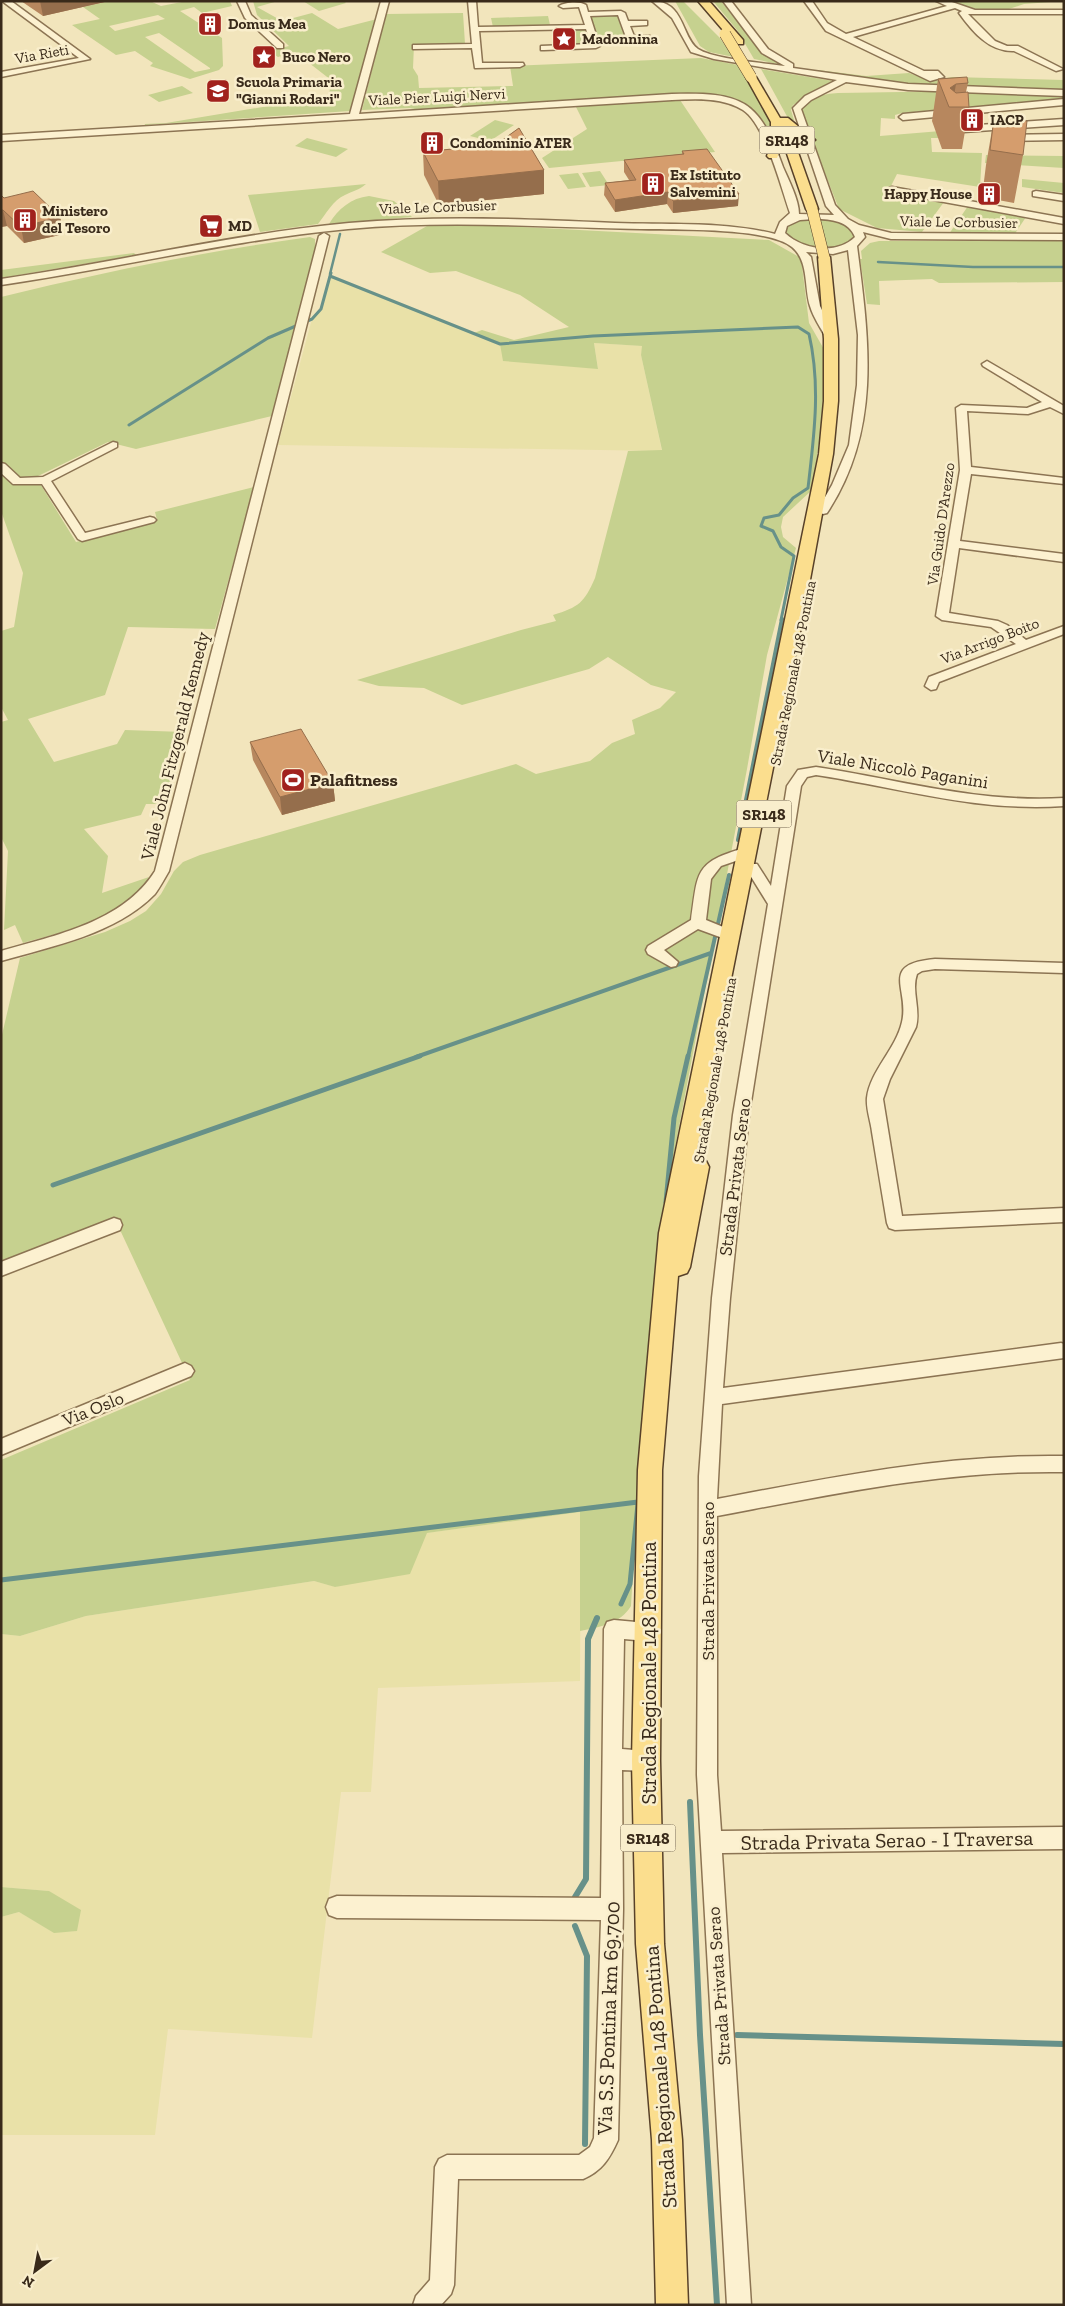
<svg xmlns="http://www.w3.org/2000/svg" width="1065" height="2306" font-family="'Zilla Slab',serif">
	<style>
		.farmland { fill: #e9e1a8 }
		.green { fill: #c6d18f; fill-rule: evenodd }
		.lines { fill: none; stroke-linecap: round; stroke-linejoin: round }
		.stream-far4 { stroke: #679189; stroke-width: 2.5 }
		.stream-far3 { stroke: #679189; stroke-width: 3 }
		.stream-far2 { stroke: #679189; stroke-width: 4 }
		.stream-far1 { stroke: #679189; stroke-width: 5 }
		.stream { stroke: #679189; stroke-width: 6 }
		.minor-casing { stroke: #8c7453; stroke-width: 3 }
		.major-casing { stroke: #584129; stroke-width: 3 }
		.minor { fill: #fcf1d0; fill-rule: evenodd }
		.major { fill: #fbde8e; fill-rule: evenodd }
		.major-bridge-casing { stroke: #584129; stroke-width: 12; stroke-linecap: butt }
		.major-bridge { stroke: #fbde8e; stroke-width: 11 }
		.wall { fill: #b7875e }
		.shaded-wall { fill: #956e4c }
		.building { fill: #d59d6d; stroke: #956e4c }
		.labels { text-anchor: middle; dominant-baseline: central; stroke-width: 5; stroke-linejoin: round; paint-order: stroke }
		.far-poi-label { font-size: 15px; font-weight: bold; fill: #392a1a; stroke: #f9eecc; text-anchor: start }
		.far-street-label { font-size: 15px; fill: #392a1a; stroke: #f9eecc }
		.shield { fill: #f9eecc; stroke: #73654f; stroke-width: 1 }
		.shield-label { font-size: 16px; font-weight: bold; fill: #392a1a }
		.street-label { font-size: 18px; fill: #392a1a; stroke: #f9eecc }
		.poi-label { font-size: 18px; font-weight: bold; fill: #392a1a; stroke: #f9eecc; text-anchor: start }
		.near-street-label { font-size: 21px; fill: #392a1a; stroke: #f9eecc }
	</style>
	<rect width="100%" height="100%" fill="#f2e5bc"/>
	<!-- farmland -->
	<path class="farmland" d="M330,276L500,344L598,368L594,343L643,346L641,355L662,451L278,445L312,319L321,309Z
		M581,1512L580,1681L378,1688L371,1792H341L312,2038L168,2029L155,2135H1V1917L19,1912L54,1932L77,1931L49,1891L1,1887V1634L20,1636L86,1616L314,1581L336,1587L426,1533Z"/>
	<!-- green -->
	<path class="green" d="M109,1H150L161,6L187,1H230L232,6L202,13L194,7L180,11L222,38L223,66L219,70L190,79L150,66L153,63L135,51L116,55L72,25L100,19L83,7ZM158,15L165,19L115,31L109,26ZM159,33L210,68V69L195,72L145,37Z
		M253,1H278L257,7L282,21L312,13L338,29L377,19L350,111L145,125V124L166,123L329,96L331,80L295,52L278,57L269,51L289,46L257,15Z
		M303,1H344L346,3L319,11Z
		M675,1H683L719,37L734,57L709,52L700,46Z
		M713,1H721L762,53L783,65L754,59L737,30Z
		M951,1H1064L1024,4L1006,10L980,11Z
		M463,13L465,44L414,45L413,68L418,76L419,88L513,86L510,66L701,58L738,65L772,122L773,144C756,104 750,104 708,96L424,111L410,108L362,110L386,14Z
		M617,15L625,38L597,39L589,16Z
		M548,16L550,25L493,27L491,18Z
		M585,28L590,44L560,45L556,29Z
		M761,69L833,81L793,105L791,110L794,120H789Z
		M818,70L866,76L909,73L930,81L952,77L1064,80V91L920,86L817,73Z
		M182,86L193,93L159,102L148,95Z
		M965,91L1064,96V99L902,113L895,115V119L881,118L880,136L941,131L942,138H931L932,152L982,153L980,187L897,174L888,192L944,202L922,232L877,228L839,209L801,112C806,97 824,94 838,93Z
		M680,100L715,152L549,168L542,158L587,129L575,105Z
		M495,120L514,125L490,141L470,136Z
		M307,138L348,149L336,157L295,146Z
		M986,155L1064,156V168L985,163Z
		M600,171L609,185L590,187L582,173Z
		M578,173L586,187L568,189L559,175Z
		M1022,179L1064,183V193L1022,187Z
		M366,184C358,191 354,190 345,195C333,200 326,214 318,224L260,232L248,195Z
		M369,196L394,201L412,217L329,224C338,209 351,198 369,196Z
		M968,206L1026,217L1014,235L949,234Z
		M824,218L843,223L853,232V237C838,254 803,250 787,235L786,230C793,217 811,219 824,218Z
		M427,226H501L769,240L801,258L809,323L825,351L822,422L812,490L783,517L781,527L783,537L796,548L767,655L747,769L674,1153L642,1414L631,1606C620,1624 600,1627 580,1631V1512L427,1533L410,1574L335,1587L314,1581L86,1616L20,1636L1,1634V1460L190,1380L114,1217L1,1261V1039L20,958L105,932L130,921L146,911L161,894L174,871L183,862L200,855L516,764L536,774L590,761L612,743L635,734L632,720L660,708L676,692L651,685L608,657L589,669L462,705L424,688L379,686L357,680L521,630L556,621L553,615C579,607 584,603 595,578L628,451L662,450L641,355L642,346L594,343L598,369L503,361L500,344L474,333L482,330L514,340L569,327L520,295L456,271L430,273L381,252Z
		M310,237L315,239V252L272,416L136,449L108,442L36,477L76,542L157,520L155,512L254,487L215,629L128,627L105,695L28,719L54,762L117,744L125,730L184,732L167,804H146L141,815L84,829L108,856L102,893L149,877C124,920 68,930 23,943L15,925L4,930L8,851L1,837V722L8,720L1,707V631L14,627L23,573L1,511V297C103,272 207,251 310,237Z
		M879,241H1064V282L939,283L932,279L879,281L880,305L867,304L860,259H862L861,251L870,243Z
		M134,253L136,255L1,278V270Z
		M1,1887L49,1891L81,1910L77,1931L54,1933L19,1912L1,1917Z"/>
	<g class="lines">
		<!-- stream-far4 -->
		<path class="stream-far4" d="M878,262L973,267H1064
			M330,274L340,234"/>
		<!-- stream-far3 -->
		<path class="stream-far3" d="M330,276L331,273
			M129,425L268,338L312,319L321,309L330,276L500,344L593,336L798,327L809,334C821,386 814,436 808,488L793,498L779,515L764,518L761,526L773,531L781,547L794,556L781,620"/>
		<!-- stream-far2 -->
		<path class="stream-far2" d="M738,840L782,619
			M416,1057L711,953
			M688,1057L729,875"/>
		<!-- stream-far1 -->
		<path class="stream-far1" d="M53,1185L420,1056
			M666,1202L674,1118L688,1056
			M1,1580L638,1502
			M621,1604L630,1584L638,1504"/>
		<!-- stream -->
		<path class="stream" d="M690,1802L700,2035L717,2305
			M575,1897L586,1879L588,1639L597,1618
			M575,1926L587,1956L585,2144
			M737,2035L1064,2044"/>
		<defs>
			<path id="minor" d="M2,1H11L90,59L1,77V72L79,58Z
				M237,1H245L251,15L283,44V48H277L245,18Z
				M381,1H389L359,114L672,94C743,92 759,100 783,167C789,181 799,200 799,214L834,215L826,206L793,108L805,96L837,80L714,59L691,52L672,18L652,1C685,1 681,37 698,49C713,59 764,63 785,66L762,53L723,1H731L768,49L793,64V68L908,84L1064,90V96L908,90L846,82L811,100L801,109L835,205L848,219L859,225L891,233L1064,234V240L891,239L863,232L865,237L857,246C869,339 882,430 827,513L823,514L817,511L832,485L849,445L857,385L858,335L848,250L833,254L806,252L811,257L820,306L836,338L831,341L826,338C821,328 813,317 810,306C804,287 809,261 792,247C767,227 674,230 641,229C543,227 446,220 348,229C232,240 117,268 1,285V279C118,262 232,234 349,223C438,215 527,219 615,223C668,225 723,221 775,234L780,222L790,213C781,187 765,124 743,110C722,97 695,99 672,100L1,141V135L350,114ZM815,219C831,219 849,221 855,237C837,255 803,250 785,233L787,226L800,220Z
				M468,1H476L478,27L585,25L579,7L563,8L559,6C565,2 580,1 586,5L588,12L621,11L625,13L628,21H647V25L630,26L634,36H650L654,38L650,40L599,42L600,46L596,48L544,50H541V46L591,44L586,29L479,31L482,63H523L524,65L520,67L475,68L472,48L413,49V45H416L472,44ZM618,15L626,37L597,38L590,16Z
				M804,1H812L827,23L846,34L947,6L936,1H949L975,10H1064V14H968L995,41L1007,46H1018L1063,69L1056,71L1014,51C989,52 972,31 959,13L962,11L955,8L853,37L924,71H938L944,77L930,81L826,31Z
				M1064,99V105L903,120L899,117L903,114Z
				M1064,119V125L949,133L945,130L949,127Z
				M1064,134V140L1004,141L1000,138L1004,135Z
				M892,187L1064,218V224L889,192V188Z
				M1036,191L1064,195V201L1033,196V192Z
				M324,233L329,236L169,871C165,878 160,887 155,894C116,934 53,946 1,961V951C56,935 123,922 155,871L319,236Z
				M987,361L1064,406V414L1050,407L1028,414L967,411L971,467L1064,478V484L971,474L960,541L1064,554V562L959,548L949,613L998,621L1007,625L1026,640L1064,626V634L939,682L936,689L931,690L925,686L929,677L1016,644L991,627L942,620L936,616L960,470L956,408L961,405L1027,408L1042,402L983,366L982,364Z
				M113,442L117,443V447L51,481L85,533L150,517L154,518L156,520L154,522L82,541L78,539L42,484H13L1,473V463L5,464L20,478L43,477Z
				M816,767C902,780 975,803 1064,798V806C975,812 902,788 816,775L807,777L801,786L749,1115L730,1298L723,1388L1061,1343L1064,1344V1358L722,1404L717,1499C833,1477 946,1454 1064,1456V1472C945,1470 834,1494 717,1516V1775L721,1831L1064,1827V1849L722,1853L751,2305H727L697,1775L699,1476L712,1298L733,1115L768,904L745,867L747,864H757L771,886L787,786L798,770Z
				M745,848L752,853L750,856L721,866L714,875L711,879L706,920L733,931L735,935L733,939L728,940L698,929L664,950L678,962L676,966L671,967L648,954L646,950L648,946L691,920C698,872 694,862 745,848Z
				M935,959L1064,963V973L935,969L922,971L917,974C911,991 921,1009 916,1027L890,1079L883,1099L902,1216L1064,1208V1222L895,1230L889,1228L887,1223C882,1193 877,1163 872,1132C871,1122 866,1109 867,1098C870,1071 896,1049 902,1022C910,989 878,964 935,959Z
				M114,1218L120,1220L122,1225L120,1230L1,1276V1262Z
				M185,1363L191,1366L194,1371L191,1376L1,1455V1439Z
				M614,1620L647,1623L654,1625L657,1632L654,1639L647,1641L624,1639L622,1749L646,1751L653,1754L656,1761L653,1768L646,1771L622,1770L623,1909L618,2140C610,2158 602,2171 583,2179H458L454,2285L451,2294L441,2305H413L416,2296L430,2280L435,2167L439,2159L447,2155H579L590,2147L594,2138L601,1920L337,1918L329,1915L326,1907L329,1899L337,1896L601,1898L604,1629L607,1622Z"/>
			<path id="major" d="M698,1H709L743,40V44H735Z
				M751,74L756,77L780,118H788L815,140L809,143L805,142L785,127L794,141L818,209L816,212H808L806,209L783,142L777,158H769L767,156L771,145V122L746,77Z
				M824,253L830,257L838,339V401L833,454L805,607L695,1160L706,1161L709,1167L690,1267L687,1273L678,1276L662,1470L660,1761L664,1944L682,2140L688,2305H656L652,2140L636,1944L632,1761L638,1470L659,1233L819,454L824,401V339L818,257Z"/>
		</defs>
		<!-- minor casing -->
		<use href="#minor" class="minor-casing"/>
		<!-- major casing -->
		<use href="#major" class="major-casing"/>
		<!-- minor -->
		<use href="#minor" class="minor"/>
		<!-- major -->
		<use href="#major" class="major"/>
		<defs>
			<path id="major-bridge" d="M725,34L751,77
				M812,209L824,257"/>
		</defs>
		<!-- major-bridge casing -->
		<use href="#major-bridge" class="major-bridge-casing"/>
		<!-- major-bridge -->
		<use href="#major-bridge" class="major-bridge"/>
	</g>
	<!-- wall -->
	<path class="wall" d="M21,1H109L43,16Z
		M938,79L968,83L966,92L969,107L962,149H942L932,121Z
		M994,118L1023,155L1014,203L982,197L986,165Z
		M519,128L544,170V194L439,205L424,175L423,152L501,144V141Z
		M682,151L738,206L673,213L667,204L615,212L604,195L605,183L629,180L624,172V160L682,154Z
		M1,195L4,198L60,217L64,234L24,243L7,226L1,227Z
		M250,742L333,783L335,801L282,815L253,760Z"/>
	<!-- shaded-wall -->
	<path class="shaded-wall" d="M40,1H109L43,16Z
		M956,84L952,107L950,88Z
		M544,170V194L439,205L438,181Z
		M668,192L667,204L615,212V200Z
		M739,194L738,206L673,213V201Z
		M1,210H3L7,226L1,227Z
		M60,217L64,234L24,243L21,227Z
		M333,783L335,801L282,815L280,797Z"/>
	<!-- building -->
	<path class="building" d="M967,77L968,83L956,84L950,88L956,93L968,92L969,107H949L938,79Z
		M994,118L1027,121L1023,155L990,150Z
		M519,128L544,170L438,181L423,152L510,143L501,141Z
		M707,149L739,194L673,201L668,192L615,200L605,183L636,180L624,160L684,154L682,151Z
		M33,191L60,217L21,227L3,210H1V195L4,198Z
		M301,729L333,783L280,797L250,742Z"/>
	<!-- icons -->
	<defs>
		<symbol id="building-square" viewBox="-11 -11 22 22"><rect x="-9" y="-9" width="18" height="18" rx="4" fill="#a1221d" stroke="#f9eecc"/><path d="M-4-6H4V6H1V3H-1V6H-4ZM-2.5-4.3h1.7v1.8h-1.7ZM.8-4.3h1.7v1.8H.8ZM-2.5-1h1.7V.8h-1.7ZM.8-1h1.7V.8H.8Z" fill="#fff"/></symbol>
		<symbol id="sight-square" viewBox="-11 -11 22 22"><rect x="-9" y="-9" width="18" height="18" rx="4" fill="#a1221d" stroke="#f9eecc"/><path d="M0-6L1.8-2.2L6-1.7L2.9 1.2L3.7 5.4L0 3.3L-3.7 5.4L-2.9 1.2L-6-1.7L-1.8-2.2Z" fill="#fff"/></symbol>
		<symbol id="school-square" viewBox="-11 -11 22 22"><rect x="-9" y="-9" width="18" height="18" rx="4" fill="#a1221d" stroke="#f9eecc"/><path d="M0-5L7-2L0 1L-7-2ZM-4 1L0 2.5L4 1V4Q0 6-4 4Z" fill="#fff"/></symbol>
		<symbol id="supermarket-square" viewBox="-11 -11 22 22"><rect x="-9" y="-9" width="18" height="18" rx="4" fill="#a1221d" stroke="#f9eecc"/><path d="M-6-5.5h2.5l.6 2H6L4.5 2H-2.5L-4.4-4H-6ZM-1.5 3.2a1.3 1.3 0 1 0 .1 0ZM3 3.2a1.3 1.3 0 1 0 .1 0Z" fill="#fff"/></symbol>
		<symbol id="stadium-square" viewBox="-11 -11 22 22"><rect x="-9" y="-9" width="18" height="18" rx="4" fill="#a1221d" stroke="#f9eecc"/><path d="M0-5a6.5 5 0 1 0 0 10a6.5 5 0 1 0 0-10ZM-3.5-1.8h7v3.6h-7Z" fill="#fff"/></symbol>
	</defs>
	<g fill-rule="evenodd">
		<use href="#building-square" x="196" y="10" width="28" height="28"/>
		<use href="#sight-square" x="550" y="25" width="28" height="28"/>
		<use href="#sight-square" x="250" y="43" width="28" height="28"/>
		<use href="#school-square" x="204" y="77" width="28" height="28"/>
		<use href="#building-square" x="958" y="106" width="28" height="28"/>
		<use href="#building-square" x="418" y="129" width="28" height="28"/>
		<use href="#building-square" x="639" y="170" width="28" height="28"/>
		<use href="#building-square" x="975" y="180" width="28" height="28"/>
		<use href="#building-square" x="11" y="206" width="28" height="28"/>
		<use href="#supermarket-square" x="197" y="212" width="28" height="28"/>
		<use href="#stadium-square" x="279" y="766" width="28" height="28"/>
	</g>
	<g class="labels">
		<!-- far-poi labels -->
		<g class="far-poi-label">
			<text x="228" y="24">Domus Mea</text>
			<text x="582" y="39">Madonnina</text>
			<text x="282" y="57">Buco Nero</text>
			<text x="236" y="82">Scuola Primaria<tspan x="236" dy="17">"Gianni Rodari"</tspan></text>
			<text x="990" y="120">IACP</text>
			<text x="450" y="143">Condominio ATER</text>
			<text x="670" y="175">Ex Istituto<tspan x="670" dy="17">Salvemini</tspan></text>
			<text x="972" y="194" text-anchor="end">Happy House</text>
			<text x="42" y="211">Ministero<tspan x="42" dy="17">del Tesoro</tspan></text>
			<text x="228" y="226">MD</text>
		</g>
		<!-- far-street labels -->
		<g class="far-street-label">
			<text transform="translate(42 54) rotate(-10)">Via Rieti</text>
			<text transform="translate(437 97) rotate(-3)">Viale Pier Luigi Nervi</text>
			<text transform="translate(438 207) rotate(-2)">Viale Le Corbusier</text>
			<text transform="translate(959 222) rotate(1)">Viale Le Corbusier</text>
			<text transform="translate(941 524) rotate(-82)">Via Guido D'Arezzo</text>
			<text transform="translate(990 641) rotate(-21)">Via Arrigo Boito</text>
			<text transform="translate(793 673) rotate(-79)">Strada Regionale 148 Pontina</text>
			<text transform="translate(715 1070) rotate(-80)">Strada Regionale 148 Pontina</text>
		</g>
		<!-- shield labels -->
		<g class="shield">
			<rect x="759.5" y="126.5" width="55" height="27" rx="4"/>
			<rect x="736.5" y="800.5" width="55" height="27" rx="4"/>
			<rect x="620.5" y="1824.5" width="55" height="27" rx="4"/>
		</g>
		<g class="shield-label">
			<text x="787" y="140">SR148</text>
			<text x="764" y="814">SR148</text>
			<text x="648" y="1838">SR148</text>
		</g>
		<!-- street labels -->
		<g class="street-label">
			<text transform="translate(175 746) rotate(-76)">Viale John Fitzgerald Kennedy</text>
			<text transform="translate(903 769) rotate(9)">Viale Niccolò Paganini</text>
			<text transform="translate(735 1177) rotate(-83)">Strada Privata Serao</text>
			<text transform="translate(93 1409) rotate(-22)">Via Oslo</text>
			<text transform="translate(708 1581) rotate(-90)">Strada Privata Serao</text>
			<text transform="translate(719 1986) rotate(-94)">Strada Privata Serao</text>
		</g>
		<!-- poi labels -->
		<g class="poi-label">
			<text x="310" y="780">Palafitness</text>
		</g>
		<!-- near-street labels -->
		<g class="near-street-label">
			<text transform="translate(648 1673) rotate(-90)">Strada Regionale 148 Pontina</text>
			<text transform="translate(887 1840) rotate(-1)">Strada Privata Serao - I Traversa</text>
			<text transform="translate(608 2018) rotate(-88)">Via S.S Pontina km 69.700</text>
			<text transform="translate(660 2077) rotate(-94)">Strada Regionale 148 Pontina</text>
		</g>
	</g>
	<!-- border -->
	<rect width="1065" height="2306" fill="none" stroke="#392a1a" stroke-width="5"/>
	<!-- north arrow -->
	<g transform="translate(35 2271) rotate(212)" stroke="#f9eecc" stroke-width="4" paint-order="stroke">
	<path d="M0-4L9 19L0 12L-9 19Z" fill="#392a1a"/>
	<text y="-8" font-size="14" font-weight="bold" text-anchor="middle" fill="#392a1a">N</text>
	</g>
</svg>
